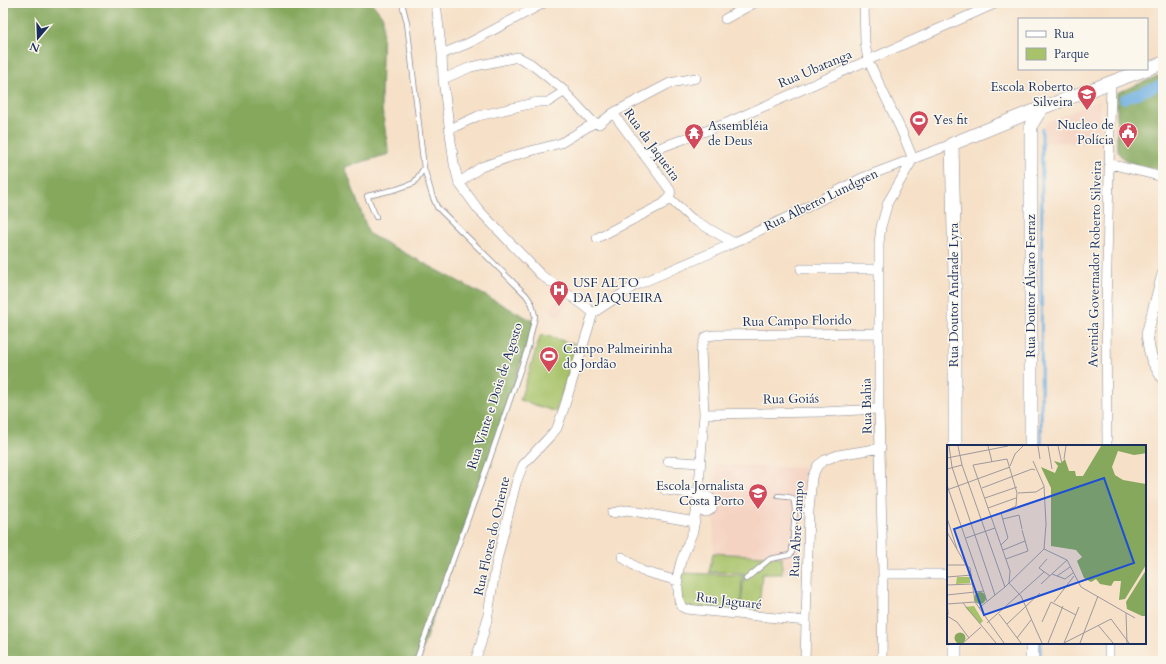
<svg xmlns="http://www.w3.org/2000/svg" width="1166" height="664" font-family="Cardo,serif">
	<style>
		.built { fill: #f5d3c2 }
		.green { fill: #a7c269; stroke: #617864 }
		.forest { fill: #85a85d; stroke: #506c5e }
		.lines { fill: none; stroke-linecap: round; stroke-linejoin: round }
		.stream { stroke: #6eafe2; stroke-width: 3 }
		.canal { stroke: #6eafe2; stroke-width: 10 }
		.service-casing { stroke: #888892; stroke-width: 6 }
		.minor-casing { stroke: #888892; stroke-width: 10 }
		.tertiary-casing { stroke: #888892; stroke-width: 12 }
		.secondary-casing { stroke: #888892; stroke-width: 14 }
		.service { stroke: #fff; stroke-width: 4.5 }
		.minor { stroke: #fff; stroke-width: 9 }
		.tertiary { stroke: #fff; stroke-width: 11 }
		.secondary { stroke: #fff; stroke-width: 13 }
		.labels { text-anchor: middle; dominant-baseline: central; stroke-width: 3; stroke-linejoin: round; paint-order: stroke }
		.street-label { font-size: 13px; fill: #1b2f5e; stroke: #fbf7ec }
		.poi-label { font-size: 13px; fill: #1b2f5e; stroke: #fbf7ec; text-anchor: start }
		.inset-road { fill: none; stroke: #9e999d; stroke-width: 1 }
		.view { fill: #1d4ed8; fill-opacity: 0.15; stroke: #1d4ed8; stroke-width: 2 }
		.inset-edge { fill: none; stroke: #1b2f5e; stroke-width: 2 }
	</style>
	<rect width="100%" height="100%" fill="#fbf7ec"/>
	<filter id="ink" filterUnits="userSpaceOnUse"><feTurbulence type="fractalNoise" baseFrequency=".025" numOctaves="2"/><feDisplacementMap in="SourceGraphic" scale="8" xChannelSelector="R" yChannelSelector="G"/><feConvolveMatrix kernelMatrix="1 2 1 2 8 2 1 2 1" color-interpolation-filters="sRGB"/></filter>
	<filter id="wash" filterUnits="userSpaceOnUse"><feTurbulence type="fractalNoise" baseFrequency=".012" numOctaves="4" result="noise"/><feDisplacementMap in="SourceGraphic" scale="16" xChannelSelector="R" yChannelSelector="G"/><feGaussianBlur stdDeviation="0.9" result="paint"/><feColorMatrix in="noise" values="0 0 0 0 0 0 0 0 0 0 0 0 0 0 0 0 0 1.4 0 .05"/><feComposite in="paint" operator="in"/></filter>
	<g filter="url(#wash)">
		<rect width="100%" height="100%" fill="#f6e0c7"/>
		<!-- built -->
		<path class="built" d="M1100,100V143L1041,142L1042,129L1047,122Z
			M560,296L569,303L557,318L549,310Z
			M716,465L804,468L800,574H782V557L713,553Z"/>
		<!-- green -->
		<path class="green" d="M541,334L577,345L556,412L520,400Z
			M713,553L782,557V574H762L759,610L680,607V573L742,575L741,606L744,573L709,572Z"/>
		<!-- forest -->
		<path class="forest" d="M3,3H372L383,17L381,103L389,154L345,167L369,234L535,322L418,661H3Z
			M1163,74V170C1147,166 1118,166 1117,146V93Z"/>
		<g class="lines">
			<!-- stream -->
			<path class="stream" d="M1041,446L1042,129
				M1040,643V661"/>
			<!-- canal -->
			<path class="canal" d="M1124,99L1163,84"/>
		</g>
	</g>
	<g filter="url(#ink)">
		<g class="lines">
			<defs>
				<path id="service" d="M402,3L407,23L424,168L432,195L437,207L526,295L532,304L535,316L528,347L489,461L416,661
					M376,217L367,196L397,189L414,183L424,168
					M778,496L789,497L794,500L795,510
					M746,579L770,559L790,555L792,552L795,510H809"/>
				<path id="minor" d="M436,3L442,54L443,79L454,164L459,183L478,209L541,275L582,304L593,313
					M864,3L865,43L868,60L902,132L913,159L888,202L881,227L879,243V409L883,574L882,661
					M725,19L754,3
					M442,54L469,43L544,3
					M443,79L471,67L518,57L531,64L560,87L594,123
					M594,123L599,124L613,113L670,83L696,78
					M450,129L478,116L538,102H548L565,91
					M643,154L722,125L997,3
					M1110,164L1163,177
					M459,183L481,167L519,154L561,143L594,123
					M669,198L692,219L734,243
					M597,238L663,204C667,200 672,196 670,190L613,113
					M801,269H878
					M1155,303L1163,306
					M593,313L634,286L727,246L796,213L862,178L952,144
					M704,414L823,412L879,409
					M1107,446L1106,309L1111,82
					M668,461L700,463
					M665,490L698,494
					M697 504a8 8 0 1 1 16 0a8 8 0 1 1-16 0Z
					M698,501L704,414L701,350L705,338L708,336L715,335L878,333
					M697,507L693,531L681,561L677,577L679,601L682,607L686,609L806,621
					M612,513L627,510L695,522
					M622,557L642,571L678,581
					M883,574H948
					M1109,643V661
					M475,661L481,643L487,620L497,560L516,483L523,465L552,434L557,428L564,408L593,313
					M805,661L809,510L812,477L818,465L825,460L838,455L881,448"/>
				<path id="tertiary" d="M1163,274L1147,334L1149,348L1152,360L1163,379"/>
				<path id="secondary" d="M955,446V276L952,144L1023,115L1163,63
					M1031,446V125L1041,109
					M955,643V661
					M1032,643V661"/>
			</defs>
			<!-- service casing -->
			<use href="#service" class="service-casing"/>
			<!-- minor casing -->
			<use href="#minor" class="minor-casing"/>
			<!-- tertiary casing -->
			<use href="#tertiary" class="tertiary-casing"/>
			<!-- secondary casing -->
			<use href="#secondary" class="secondary-casing"/>
			<!-- service -->
			<use href="#service" class="service"/>
			<!-- minor -->
			<use href="#minor" class="minor"/>
			<!-- tertiary -->
			<use href="#tertiary" class="tertiary"/>
			<!-- secondary -->
			<use href="#secondary" class="secondary"/>
		</g>
	</g>
	<!-- icons -->
	<defs>
		<symbol id="school-pin" viewBox="-11 -11 22 30"><path d="M0 17L-7.5 6A9.5 9.5 0 1 1 7.5 6Z" fill="#d1495b" stroke="#fbf7ec"/><path d="M0-5L7-2L0 1L-7-2ZM-4 1L0 2.5L4 1V4Q0 6-4 4Z" fill="#fff"/></symbol>
		<symbol id="stadium-pin" viewBox="-11 -11 22 30"><path d="M0 17L-7.5 6A9.5 9.5 0 1 1 7.5 6Z" fill="#d1495b" stroke="#fbf7ec"/><path d="M0-5a6.5 5 0 1 0 0 10a6.5 5 0 1 0 0-10ZM-3.5-1.8h7v3.6h-7Z" fill="#fff"/></symbol>
		<symbol id="civic-pin" viewBox="-11 -11 22 30"><path d="M0 17L-7.5 6A9.5 9.5 0 1 1 7.5 6Z" fill="#d1495b" stroke="#fbf7ec"/><path d="M-.6-6.5H3V-4.5H.6V-3L4-1V1h2V6H-6V1h2V-1L-.6-3ZM-1.2 2.5V6h2.4V2.5Z" fill="#fff"/></symbol>
		<symbol id="temple-pin" viewBox="-11 -11 22 30"><path d="M0 17L-7.5 6A9.5 9.5 0 1 1 7.5 6Z" fill="#d1495b" stroke="#fbf7ec"/><path d="M0-6L5-2H3V0L6.5 2.5H4V6H1.5V3h-3V6H-4V2.5H-6.5L-3 0V-2H-5Z" fill="#fff"/></symbol>
		<symbol id="hospital-pin" viewBox="-11 -11 22 30"><path d="M0 17L-7.5 6A9.5 9.5 0 1 1 7.5 6Z" fill="#d1495b" stroke="#fbf7ec"/><path d="M-5-5h3v3.5h4V-5h3V5h-3V1.5h-4V5h-3Z" fill="#fff"/></symbol>
	</defs>
	<g fill-rule="evenodd">
		<use href="#school-pin" x="1076" y="83" width="22" height="30"/>
		<use href="#stadium-pin" x="908" y="109" width="22" height="30"/>
		<use href="#civic-pin" x="1117" y="121" width="22" height="30"/>
		<use href="#temple-pin" x="683" y="122" width="22" height="30"/>
		<use href="#hospital-pin" x="548" y="279" width="22" height="30"/>
		<use href="#stadium-pin" x="538" y="345" width="22" height="30"/>
		<use href="#school-pin" x="747" y="482" width="22" height="30"/>
	</g>
	<g class="labels">
		<!-- street labels -->
		<g class="street-label">
			<text transform="translate(815 69) rotate(-23)">Rua Ubatanga</text>
			<text transform="translate(652 145) rotate(54)">Rua da Jaqueira</text>
			<text transform="translate(821 200) rotate(-26)">Rua Alberto Lundgren</text>
			<text transform="translate(1095 264) rotate(-89)">Avenida Governador Roberto Silveira</text>
			<text transform="translate(1031 286) rotate(-90)">Rua Doutor Álvaro Ferraz</text>
			<text transform="translate(954 295) rotate(-90)">Rua Doutor Andrade Lyra</text>
			<text transform="translate(797 321) rotate(-1)">Rua Campo Florido</text>
			<text transform="translate(495 396) rotate(-72)">Rua Vinte e Dois de Agosto</text>
			<text transform="translate(791 399) rotate(-1)">Rua Goiás</text>
			<text transform="translate(867 406) rotate(-91)">Rua Bahia</text>
			<text transform="translate(797 529) rotate(-87)">Rua Abre Campo</text>
			<text transform="translate(492 536) rotate(-77)">Rua Flores do Oriente</text>
			<text transform="translate(729 601) rotate(7)">Rua Jaguaré</text>
		</g>
		<!-- poi labels -->
		<g class="poi-label">
			<text x="1073" y="87" text-anchor="end">Escola Roberto<tspan x="1073" dy="15">Silveira</tspan></text>
			<text x="933" y="120">Yes fit</text>
			<text x="1114" y="125" text-anchor="end">Nucleo de<tspan x="1114" dy="15">Polícia</tspan></text>
			<text x="708" y="126">Assembléia<tspan x="708" dy="15">de Deus</tspan></text>
			<text x="573" y="283">USF ALTO<tspan x="573" dy="15">DA JAQUEIRA</tspan></text>
			<text x="563" y="349">Campo Palmeirinha<tspan x="563" dy="15">do Jordão</tspan></text>
			<text x="744" y="486" text-anchor="end">Escola Jornalista<tspan x="744" dy="15">Costa Porto</tspan></text>
		</g>
	</g>
	<!-- overview -->
	<g transform="translate(947 445)">
		<rect width="199" height="199" fill="#f6e0c7"/>
		<path d="M10,132H23V138L9,139ZM27,161L36,176L33,179L18,162Z" fill="#a7c269"/>
		<path d="M154,1H199V8L194,9L187,10L171,6L165,22L168,30L176,35L199,39V120L178,154L172,155L174,136H167L164,141L153,139L149,134L144,137L137,133L130,116L135,112L129,105L104,101V43L94,22L108,28L111,21L107,16L114,18L118,14L122,26H128L129,31H136ZM199,125V171H195L180,164L179,157ZM27 153a6 6 0 1 1 12 0a6 6 0 1 1-12 0ZM7.5 193a5.5 5.5 0 1 1 11 0a5.5 5.5 0 1 1-11 0Z" fill="#85a85d"/>
		<path class="inset-road" d="M2,1L5,22L48,150M11,1L15,20L58,142L32,163M41,1L45,17M91,1L93,14M101,1L105,24M111,1L115,19M0,13L61,1M117,14L119,1M86,16L97,41L99,79L97,104M63,21L68,9L76,1M0,24L15,20M0,40L40,156M35,43L85,24L88,25M0,45L63,22M71,48L89,47L97,42M38,53L70,42M41,63L69,53M0,73L10,104M56,74L72,70L75,84M0,87L19,120M19,93L48,83M54,100L61,93L54,68L69,61L70,48L60,14L26,20L48,83L63,126L62,138L74,151L95,198M97,104L120,115L134,142L188,173M56,105L78,96M59,114L81,106L75,85M100,114L92,123L103,131M0,120H19L23,123L28,157M105,129L118,134L126,128M110,131L123,122M0,132L25,130M94,139L120,115M0,140L25,139M58,142L97,104M0,150L37,146M0,152L1,170M107,157L127,131M16,158L49,198M0,159L28,157L57,198M179,168L180,198M52,169L74,198M0,171L10,177L22,193M95,177L104,157L129,170M40,178L97,127M60,179L93,148M151,180L166,198M70,193L84,175M16,198L34,182M101,198L116,161M117,198L164,174L182,198M117,198L132,162M133,198L151,151"/>
		<path class="view" d="M157,33L187,118L37,170L7,84Z"/>
		<rect width="199" height="199" class="inset-edge"/>
	</g>
	<!-- margin -->
	<rect width="1166" height="664" fill="none" stroke="#fbf7ec" stroke-width="16"/>
	<!-- legend -->
	<rect x="1018" y="18" width="130" height="52" fill="#fbf7ec" stroke="#a1a7b3"/>
	<rect x="1026" y="31" width="20" height="6" fill="#ffffff" stroke="#a1a7b3"/>
	<text x="1054" y="38" font-size="12" fill="#1b2f5e">Rua</text>
	<rect x="1026" y="48" width="20" height="12" fill="#a7c269" stroke="#a1a7b3"/>
	<text x="1054" y="58" font-size="12" fill="#1b2f5e">Parque</text>
	<!-- north arrow -->
	<g transform="translate(38 38) rotate(199)" stroke="#fbf7ec" stroke-width="3" paint-order="stroke">
	<path d="M0-3L7 15L0 10L-7 15Z" fill="#1b2f5e"/>
	<text y="-6" font-size="11" font-weight="bold" text-anchor="middle" fill="#1b2f5e">N</text>
	</g>
</svg>
